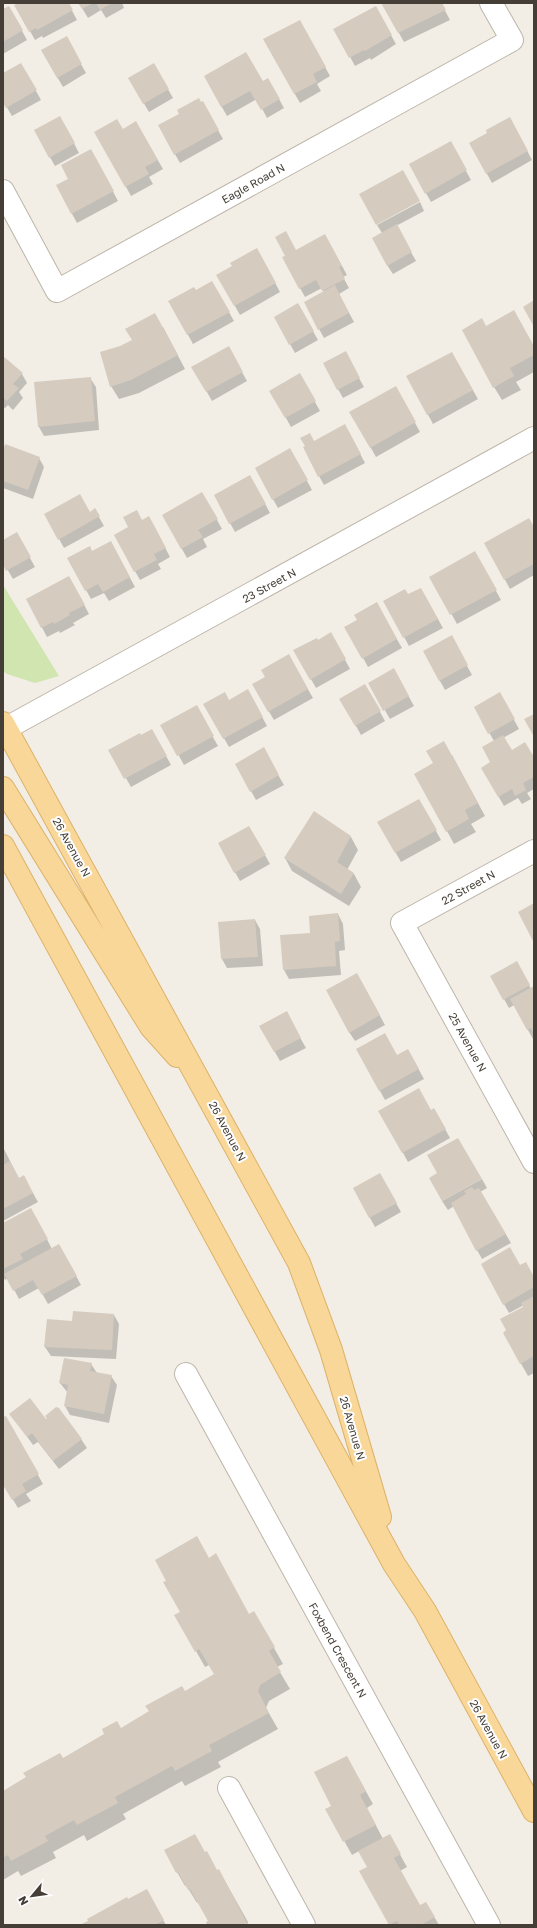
<svg xmlns="http://www.w3.org/2000/svg" width="537" height="1928" font-family="'Golos Text',sans-serif">
	<style>
		.green { fill: #d1e5b0 }
		.shadow { fill: #0003 }
		.building { fill: #d6cbbf }
		.lines { fill: none; stroke-linecap: round; stroke-linejoin: round }
		.minor-casing { stroke: #bdb5a9; stroke-width: 24 }
		.major-casing { stroke: #ddb269; stroke-width: 24 }
		.minor { stroke: #fff; stroke-width: 22 }
		.major { stroke: #f9d798; stroke-width: 22 }
		.labels { text-anchor: middle; dominant-baseline: central; stroke-width: 4; stroke-linejoin: round; paint-order: stroke }
		.street-label { font-size: 11px; fill: #443e36; stroke: #fff }
	</style>
	<rect width="100%" height="100%" fill="#f2eee6"/>
	<!-- green -->
	<path class="green" d="M3,585L59,676L35,683L7,674L3,671Z"/>
	<!-- shadow -->
	<path class="shadow" d="M21,3H68L77,20L43,38L42,36L35,40L16,6Z
		M79,3H122L124,8L106,18L101,10L88,18Z
		M382,3H441L450,20L404,42Z
		M9,7L27,40L3,54V10Z
		M375,7L396,44L371,60L370,58L355,66L335,29Z
		M300,22L330,76L317,84L321,91L300,103L264,40Z
		M66,38L86,73L63,87L42,51Z
		M21,64L41,100L12,116L3,101V75Z
		M154,65L173,98L149,112L129,78Z
		M205,77L262,82L268,79L284,108L267,118L257,99L227,116Z
		M202,102L223,139L180,163L159,126Z
		M136,123L163,169L149,177L153,184L131,196L96,132L123,130Z
		M65,126L79,153L55,166L35,131Z
		M515,128L532,160L492,183L470,143L488,133Z
		M450,142L471,180L431,202L410,165Z
		M96,159L118,201L77,223L57,186L69,179Z
		M420,202L424,211L396,226L416,261L393,274L387,265L382,233L377,225Z
		M330,244L347,275L343,277L349,288L339,294L354,322L324,338L319,329L324,292L322,288L305,297L300,288L296,251Z
		M257,249L280,292L240,315L218,276Z
		M212,282L234,321L193,344L170,302L196,291Z
		M298,305L318,340L295,353L275,317Z
		M163,327L185,369L139,393L119,399L111,386L121,347Z
		M486,327L534,347V372L516,382L521,390L502,400L494,387Z
		M233,356L247,381L212,401L193,367Z
		M3,358L22,374L27,383L19,392L23,398L13,410L8,405L5,408L3,407Z
		M350,362L364,387L343,398L324,364Z
		M457,362L478,399L433,424L408,377Z
		M300,375L320,411L291,427L271,391Z
		M90,378L96,387L99,430L44,436L39,427L35,383Z
		M396,388L420,432L376,457L351,412Z
		M350,435L365,463L324,485L319,476L314,442Z
		M290,450L312,490L278,508L256,469Z
		M3,454L39,458L44,467L33,499L3,488Z
		M255,485L270,513L235,532L230,523Z
		M202,493L222,529L203,539L207,547L187,558L163,515Z
		M95,510L104,526L64,548L46,515L90,513Z
		M142,521L154,526L170,557L158,564L161,569L140,580L135,571Z
		M534,528V575L510,589L485,543Z
		M16,533L35,567L13,579L3,562V541Z
		M92,552H116L135,587L109,601L104,593L91,599L86,590Z
		M475,553L501,600L457,624L431,577Z
		M74,586L89,614L73,623L75,625L60,633L59,631L47,637L27,599Z
		M421,589L443,628L409,646L385,602L408,596Z
		M376,603L402,648L368,667L346,627L358,620Z
		M318,641L336,643L350,669L316,688L295,651Z
		M456,646L472,675L445,690L424,652Z
		M288,655L313,698L274,720L253,685L266,677Z
		M399,679L414,706L390,719L369,683Z
		M365,685L385,721L361,735L341,699Z
		M500,694L519,729L503,738L512,752L534,759V789L527,793L531,799L522,804L518,798L504,806L482,768L491,763L494,741L475,708Z
		M253,700L267,726L229,747L205,705Z
		M201,716L218,746L184,765L162,725Z
		M152,730L171,765L131,787L110,750Z
		M263,749L284,785L256,800L236,764Z
		M452,755L485,816L471,824L476,832L454,844L447,831L434,764Z
		M419,800L441,840L401,862L379,823Z
		M314,813L351,837L358,850L347,870L354,874L361,887L349,906L292,871L285,858Z
		M249,827L270,864L240,881L219,844Z
		M338,914L343,924L345,950L339,951L341,975L289,979L284,970L312,934Z
		M255,920L260,929L263,966L227,968L222,959L219,923Z
		M522,972L531,989L534,987L533,1039L514,1005L509,1008L504,999Z
		M362,983L385,1025L355,1041L349,1032Z
		M286,1013L306,1048L280,1061L260,1026Z
		M357,1049L397,1056L408,1050L424,1079L385,1100Z
		M434,1109L450,1138L408,1162L380,1111H430Z
		M3,1147L19,1179L29,1186L38,1202L3,1221Z
		M380,1174L401,1212L375,1227L354,1189Z
		M482,1179L487,1188L480,1192L511,1243L482,1259L463,1225L454,1206L448,1210L442,1201Z
		M36,1218L52,1249L59,1245L81,1285L48,1304L39,1288L19,1299L8,1278L5,1280L3,1276V1224Z
		M482,1265L519,1266L534,1278V1373L528,1376L504,1333L525,1307L524,1305L509,1313Z
		M114,1315L119,1324L116,1359L51,1356L45,1347L48,1320L73,1322Z
		M91,1364L97,1373L111,1376L117,1385L109,1423L70,1415L65,1406L68,1393L60,1383Z
		M11,1414L46,1421L81,1439L87,1448L59,1469L38,1442L33,1445Z
		M5,1417L43,1484L26,1494L31,1501L18,1508L3,1483V1418Z
		M209,1559L249,1615L254,1612L283,1664L277,1667L290,1689L269,1701L266,1708L278,1729L218,1762L221,1767L185,1786L182,1781L123,1814L126,1819L87,1841L84,1835L53,1852L56,1858L21,1876L18,1871L3,1880V1792L121,1729L215,1675L209,1665L205,1667L196,1651L181,1612Z
		M354,1770L373,1804L367,1808L383,1839L389,1835L407,1867L400,1871L420,1906L426,1903L439,1925H390L361,1872L369,1868L359,1851L352,1855L327,1810L333,1806Z
		M165,1851L217,1871L226,1883L248,1922L247,1925H208L209,1922L198,1902L197,1903L186,1885L185,1886Z
		M146,1890L166,1925H83Z"/>
	<!-- building -->
	<path class="building" d="M19,3H69L73,10L37,30L36,28L29,32L14,5Z
		M78,3H93L82,9Z
		M96,3H112L100,10Z
		M381,3H442L446,10L398,33Z
		M9,6L23,30L3,42V9Z
		M376,6L392,35L365,51L364,50L349,58L333,29Z
		M300,20L326,67L313,74L317,82L294,94L263,39Z
		M67,36L82,64L57,78L41,50Z
		M246,52L263,81L268,78L280,99L261,110L250,91L221,107L204,76Z
		M21,63L37,90L6,108L3,103V73Z
		M154,63L169,89L143,104L128,78Z
		M199,98L201,102L203,101L219,130L174,155L158,125L179,114L177,110Z
		M60,116L75,143L49,158L34,130Z
		M510,117L528,151L486,174L469,143L487,133L486,130Z
		M117,119L123,129L136,121L158,160L145,167L149,174L125,187L94,132Z
		M451,141L467,170L425,194L409,164Z
		M91,149L114,191L71,214L56,185L68,179L61,165Z
		M403,170L420,201L376,225L359,194Z
		M397,224L412,252L387,266L372,238Z
		M286,231L296,250L325,234L342,266L339,267L345,279L322,291L316,280L299,289L282,257L285,256L275,237Z
		M257,248L276,283L234,306L216,275L232,266L230,263Z
		M212,281L230,312L187,335L168,301L194,287L196,290Z
		M335,285L349,313L318,330L304,302Z
		M534,300V327L523,307Z
		M298,303L314,331L289,345L274,317Z
		M514,310L534,346V355L510,368L514,376L493,388L462,330L482,318L486,326Z
		M155,313L178,355L131,380L110,387L100,352L120,346L132,340L125,329Z
		M229,346L243,372L206,392L191,367Z
		M346,351L360,378L337,390L323,363Z
		M452,352L473,390L427,415L406,376Z
		M3,356L23,373L13,384L19,388L7,401L3,398Z
		M300,373L316,401L285,418L269,391Z
		M91,377L95,421L38,427L34,382Z
		M396,386L416,422L370,448L349,412Z
		M345,424L361,454L318,477L303,447L305,446L300,438L310,433L314,441Z
		M5,444L40,457L28,490L3,481V451Z
		M290,448L308,480L272,500L255,468Z
		M250,475L266,504L229,524L214,495Z
		M202,492L218,519L198,530L203,537L181,549L162,515Z
		M80,494L90,512L95,508L100,516L58,540L44,514Z
		M137,510L142,520L149,516L166,548L154,554L157,560L134,572L114,535L128,527L123,517Z
		M529,518L534,527V564L504,580L484,543Z
		M17,532L31,557L6,571L3,564V540Z
		M111,541L130,577L103,592L98,584L85,591L67,558L90,546L92,551Z
		M475,551L497,590L450,615L429,577Z
		M69,576L85,605L69,613L70,615L54,624L53,622L41,628L26,599Z
		M421,588L438,619L403,638L383,601L405,589L408,594Z
		M377,602L397,639L362,659L344,627L357,620L354,615Z
		M331,632L346,659L310,680L293,650L317,638L318,640Z
		M452,635L468,665L439,681L423,651Z
		M289,654L308,689L268,712L252,684L265,677L261,670Z
		M394,668L409,696L383,711L368,683Z
		M365,684L381,711L355,726L339,699Z
		M248,689L263,717L223,739L203,704L225,692L229,700Z
		M500,692L515,719L488,734L474,707Z
		M197,705L214,736L177,756L160,725Z
		M534,714V737L524,719Z
		M152,729L167,756L124,779L108,750L140,733L141,735Z
		M503,735L512,750L525,742L534,757V777L523,783L526,790L515,796L512,789L498,797L481,768L490,762L482,747Z
		M444,741L478,803L465,810L469,819L446,832L414,774L433,763L426,751Z
		M264,747L279,775L250,792L235,764Z
		M419,799L437,830L395,853L377,822Z
		M314,811L351,836L337,862L354,873L341,894L284,858Z
		M249,826L266,855L234,873L218,843Z
		M534,903V943L518,912Z
		M338,913L340,941L335,942L336,966L283,970L280,935L310,933L309,916Z
		M255,919L258,957L221,959L218,922Z
		M517,961L530,985L503,1000L490,976Z
		M357,973L380,1015L349,1033L326,990Z
		M534,986V1034L531,1028L527,1030L510,999Z
		M287,1011L301,1038L274,1052L259,1026Z
		M385,1033L397,1055L408,1049L419,1069L379,1091L356,1049Z
		M419,1088L431,1110L434,1108L446,1129L402,1153L378,1111Z
		M458,1138L482,1179L442,1201L429,1178L437,1173L427,1155Z
		M10,1161L19,1178L24,1175L33,1193L3,1209V1165Z
		M380,1173L397,1203L369,1218L353,1188Z
		M472,1187L474,1190L479,1188L506,1234L476,1251L451,1203L466,1194L464,1191Z
		M31,1208L48,1239L20,1254L23,1259L3,1269V1223Z
		M59,1244L77,1276L42,1295L33,1280L13,1291L4,1274Z
		M510,1247L520,1265L526,1262L534,1277V1287L503,1305L481,1264Z
		M534,1296V1356L520,1364L503,1333L506,1330L500,1319L523,1307L521,1303Z
		M73,1311L114,1314L112,1350L44,1347L47,1319L72,1321Z
		M64,1358L92,1363L90,1371L112,1375L104,1414L64,1406L68,1385L59,1383Z
		M30,1398L46,1419L47,1418L45,1416L56,1407L59,1408L82,1439L53,1461L32,1433L27,1437L9,1414Z
		M6,1416L39,1474L22,1484L26,1491L12,1500L3,1485V1417Z
		M197,1536L209,1558L216,1553L249,1614L254,1611L275,1647L269,1651L281,1672L260,1685L258,1691L269,1713L209,1745L212,1751L175,1771L172,1766L115,1797L118,1803L77,1825L74,1820L45,1836L48,1841L11,1861L8,1855L3,1858V1791L26,1777L23,1773L60,1753L63,1758L104,1734L102,1729L117,1721L121,1728L149,1711L145,1706L182,1686L185,1691L214,1674L199,1649L195,1652L174,1615L180,1612L163,1582L166,1581L155,1560Z
		M347,1756L366,1791L360,1795L376,1825L343,1842L325,1809L331,1806L314,1772Z
		M195,1834L205,1852L207,1851L217,1870L219,1869L248,1925H207L206,1922L208,1921L190,1889L188,1890L178,1872L176,1873L164,1850Z
		M390,1834L401,1854L394,1858L420,1905L426,1902L435,1917L421,1925H399L397,1921L389,1925L359,1871L367,1867L358,1851Z
		M147,1889L164,1920L155,1925H80L88,1921L87,1919L127,1897L128,1899Z"/>
	<g class="lines">
		<defs>
			<path id="minor" d="M3,191L57,291L512,40L491,3
				M3,730L534,438
				M534,851L402,923L534,1162
				M186,1374L489,1925
				M229,1788L304,1925"/>
			<path id="major" d="M3,723L299,1263L331,1350L380,1517
				M3,788L151,1027L177,1056
				M3,846L394,1564L425,1611L534,1811"/>
		</defs>
		<!-- minor casing -->
		<use href="#minor" class="minor-casing"/>
		<!-- major casing -->
		<use href="#major" class="major-casing"/>
		<!-- minor -->
		<use href="#minor" class="minor"/>
		<!-- major -->
		<use href="#major" class="major"/>
	</g>
	<g class="labels">
		<!-- street labels -->
		<g class="street-label">
			<text transform="translate(253 183) rotate(-29)">Eagle Road N</text>
			<text transform="translate(269 585) rotate(-29)">23 Street N</text>
			<text transform="translate(72 847) rotate(61)">26 Avenue N</text>
			<text transform="translate(468 887) rotate(-29)">22 Street N</text>
			<text transform="translate(468 1042) rotate(61)">25 Avenue N</text>
			<text transform="translate(228 1131) rotate(62)">26 Avenue N</text>
			<text transform="translate(353 1428) rotate(74)">26 Avenue N</text>
			<text transform="translate(338 1650) rotate(61)">Foxbend Crescent N</text>
			<text transform="translate(489 1729) rotate(61)">26 Avenue N</text>
		</g>
	</g>
	<!-- border -->
	<rect width="537" height="1928" fill="none" stroke="#443e36" stroke-width="8"/>
	<!-- north arrow -->
	<g transform="translate(32 1896) rotate(241)" stroke="#ffffff" stroke-width="3" paint-order="stroke">
	<path d="M0-3L7 15L0 10L-7 15Z" fill="#443e36"/>
	<text y="-6" font-size="11" font-weight="bold" text-anchor="middle" fill="#443e36">N</text>
	</g>
</svg>
